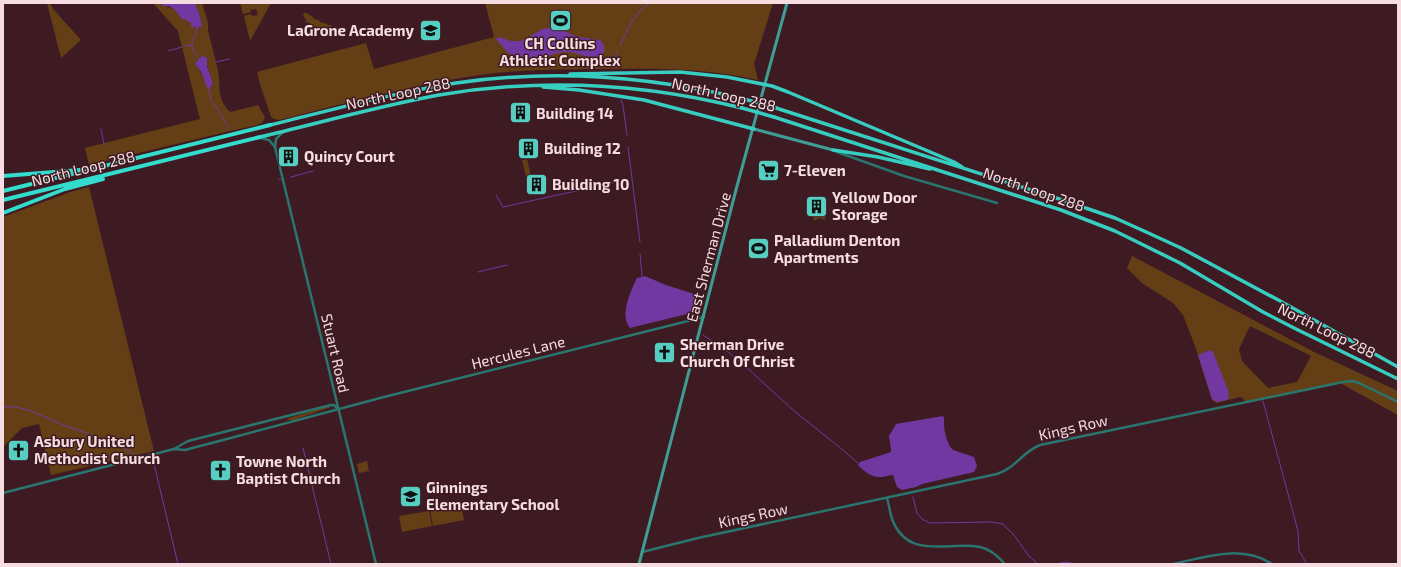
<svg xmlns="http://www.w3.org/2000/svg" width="1401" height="567" font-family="'Exo 2',sans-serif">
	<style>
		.green { fill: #643f15; fill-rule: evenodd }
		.water { fill: #7238a1 }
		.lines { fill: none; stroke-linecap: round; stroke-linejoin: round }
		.stream { stroke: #7238a1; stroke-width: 1 }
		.tertiary { stroke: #2a756e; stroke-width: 2.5 }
		.secondary { stroke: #3e9d94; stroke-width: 3 }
		.trunk { stroke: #37cdc0; stroke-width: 3.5 }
		.motorway { stroke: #33dccd; stroke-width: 4 }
		.trunk-bridge { stroke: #37cdc0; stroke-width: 3.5 }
		.labels { text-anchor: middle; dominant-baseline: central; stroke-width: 3; stroke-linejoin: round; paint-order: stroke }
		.poi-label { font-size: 15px; font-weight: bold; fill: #f6dde1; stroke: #3e1b23; text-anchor: start }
		.street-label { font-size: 15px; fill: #f6dde1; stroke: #3e1b23 }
	</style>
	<rect width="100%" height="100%" fill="#3e1b23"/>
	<!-- green -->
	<path class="green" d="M47,3H50L53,9L81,40L61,58Z
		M153,3H161L162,5L174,9L181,18L189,21L192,24V27L195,26L197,31L198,28L202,25L200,16L195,3H202L208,23V30C211,44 215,57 218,71C221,88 216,97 230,112L258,105L265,117L263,122L258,125L230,131L89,165L85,148L200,119L178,31ZM201,57L206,62L213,83L210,88H208L201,73L195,63Z
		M240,3H271L250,41L244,16L251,14L252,16L258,15L256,9L250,10L251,12L243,14Z
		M485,3H773L754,64L758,80C710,69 662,68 613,69C574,69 534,69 495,73C422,82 351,102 279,120L274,119L271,117L260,84L257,72L366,43L374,69L494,37Z
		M307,13L309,15L312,16L314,19L318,20L322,23H325L328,25H331L332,27V30H324L321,29L318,31L313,30L310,28V23L306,22V19L303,16L304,13Z
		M527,159L531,176L526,177L522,160Z
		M89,187L154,451L51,475L39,424L22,428L3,447V217L73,191Z
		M825,211L826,213L825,220L820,218L814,221L813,217Z
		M1132,256L1314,352L1398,391V415L1340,383L1245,403L1243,398L1240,397L1217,403L1212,400L1195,346L1183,315L1173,303L1142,283L1127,268ZM1250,326L1311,356L1297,382L1268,388L1242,361L1239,349Z
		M326,407H331L294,420H287L289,418Z
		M367,461L369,471L359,473L357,464Z
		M461,505L464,520L433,526L430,511Z
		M429,511L432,526L402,532L399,516Z"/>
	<!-- water -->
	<path class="water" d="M161,3H195L200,16L202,25L198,28L197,32L195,26L192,28L190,22L181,18L174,9L169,6H163Z
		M558,26C574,38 580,37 600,40L604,45V53C594,62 580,53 568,52C552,51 537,65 520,59C509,56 503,47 496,39L499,37L511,41H521L543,29Z
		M204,56L207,58V66L213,83L209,90C205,85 204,78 201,72C199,68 196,67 195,63L201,57Z
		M879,210L887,212L888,213L885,220L880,218V217H883L877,216Z
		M645,276L666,285L697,295L698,297L694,311L691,313L630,328C619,316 631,290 637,278Z
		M1210,350L1213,352L1228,390L1229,398L1227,400L1216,402L1212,399L1198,355Z
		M943,416C945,420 944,421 944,425C944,432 948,446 953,450L974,457L977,466L974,472L922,484L916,487L902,490L897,487L893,475C889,475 885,477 881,477C872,478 864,471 858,465L860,462L891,452V449L889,436L896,424Z"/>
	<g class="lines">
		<!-- stream -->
		<path class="stream" d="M197,31C194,37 189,45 194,52C196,55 198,57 199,61
			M185,46L192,45
			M620,46C628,31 634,10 651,3
			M168,51L182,47
			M608,56L612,60
			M216,62L230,59
			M615,67L613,61L618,50
			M209,90C211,96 209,102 216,106L229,129
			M621,100L623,105L627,135
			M101,129L104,144
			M628,147L640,242
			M291,177L313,171
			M279,179H281
			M496,195L503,207L617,182
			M640,254L642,276
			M478,272L507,265
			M703,335C739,356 767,388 799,415C819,431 839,446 858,463
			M1263,401L1298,531L1299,551L1307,564
			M3,407C23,405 38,414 56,422C76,430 96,436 115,444C122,446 127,451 134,454L136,457
			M303,448L331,564
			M139,461L141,463L149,461L154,464L178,564
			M913,497L917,513L922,519L930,523L991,522L1003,524L1014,535L1029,556L1038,564
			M1055,564L1066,562L1076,564"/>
		<!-- tertiary -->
		<path class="tertiary" d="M282,133L276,139L275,147L376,564
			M261,138L269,140L275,147
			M837,152L904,176L997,203
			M174,449L185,450L223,440L384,397L704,317
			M3,493L174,449L188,441L331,405H334L338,409
			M887,498C889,505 890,513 892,519C908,561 948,541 980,547C990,549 998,556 1005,564
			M642,552L698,538L997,474C1016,468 1022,452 1040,445L1343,382L1353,381L1359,383L1398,402
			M1173,564C1206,557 1241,544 1272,564"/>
		<!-- secondary -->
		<path class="secondary" d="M754,129L833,150
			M639,564L737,186L787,3"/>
		<!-- trunk -->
		<path class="trunk" d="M570,74L680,72L727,77L772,86L788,92L954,162L962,167
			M543,87L579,90L644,100L754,129
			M776,108L1056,198L1115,218L1144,231L1181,248L1282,302L1398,367
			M774,117L1061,210L1115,231L1180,263L1263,312L1296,329L1398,379
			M270,125C332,110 393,93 456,83C553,69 649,76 744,99
			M260,137C319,123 379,106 439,95C540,78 643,83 742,108
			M833,150L878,157L930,169"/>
		<!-- motorway -->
		<path class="motorway" d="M3,176L80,170
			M3,191L270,125
			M3,200L260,137
			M3,213L65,189L103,179"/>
		<!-- trunk-bridge -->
		<path class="trunk-bridge" d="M744,99L776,108
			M742,108L774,117"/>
	</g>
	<!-- icons -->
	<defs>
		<symbol id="stadium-square" viewBox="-11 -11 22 22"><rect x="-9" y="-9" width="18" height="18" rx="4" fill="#57cec2" stroke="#3e1b23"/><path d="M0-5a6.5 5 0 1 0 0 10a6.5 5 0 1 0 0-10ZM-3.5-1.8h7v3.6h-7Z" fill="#111"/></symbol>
		<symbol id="school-square" viewBox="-11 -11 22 22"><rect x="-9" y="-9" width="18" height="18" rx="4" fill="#57cec2" stroke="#3e1b23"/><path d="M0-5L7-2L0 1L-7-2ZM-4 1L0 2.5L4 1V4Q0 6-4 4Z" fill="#111"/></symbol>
		<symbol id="building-square" viewBox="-11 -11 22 22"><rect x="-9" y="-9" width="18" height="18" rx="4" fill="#57cec2" stroke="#3e1b23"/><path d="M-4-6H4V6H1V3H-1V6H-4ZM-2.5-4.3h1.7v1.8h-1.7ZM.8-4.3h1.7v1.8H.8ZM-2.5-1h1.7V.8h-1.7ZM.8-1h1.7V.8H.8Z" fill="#111"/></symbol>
		<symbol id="supermarket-square" viewBox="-11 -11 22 22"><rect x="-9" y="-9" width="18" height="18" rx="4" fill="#57cec2" stroke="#3e1b23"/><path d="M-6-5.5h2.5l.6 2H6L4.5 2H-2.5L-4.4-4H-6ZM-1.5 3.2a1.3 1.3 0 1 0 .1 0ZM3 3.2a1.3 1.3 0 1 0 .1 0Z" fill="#111"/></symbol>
		<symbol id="church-square" viewBox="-11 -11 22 22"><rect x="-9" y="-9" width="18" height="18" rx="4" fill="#57cec2" stroke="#3e1b23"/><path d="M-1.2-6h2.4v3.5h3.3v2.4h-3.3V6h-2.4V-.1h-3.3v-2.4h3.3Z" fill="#111"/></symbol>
	</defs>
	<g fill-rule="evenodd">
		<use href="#stadium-square" x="548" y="8" width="25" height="25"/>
		<use href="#school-square" x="418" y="18" width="25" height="25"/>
		<use href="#building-square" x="508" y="100" width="25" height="25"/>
		<use href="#building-square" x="516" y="136" width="25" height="25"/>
		<use href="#building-square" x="276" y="144" width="25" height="25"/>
		<use href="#supermarket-square" x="756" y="158" width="25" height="25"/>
		<use href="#building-square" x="524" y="172" width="25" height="25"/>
		<use href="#building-square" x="804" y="194" width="25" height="25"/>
		<use href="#stadium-square" x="746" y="236" width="25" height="25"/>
		<use href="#church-square" x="652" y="340" width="25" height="25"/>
		<use href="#church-square" x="6" y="438" width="25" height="25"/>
		<use href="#church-square" x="208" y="458" width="25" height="25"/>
		<use href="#school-square" x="398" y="484" width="25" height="25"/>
	</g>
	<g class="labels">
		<!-- poi labels -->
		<g class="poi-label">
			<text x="414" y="30" text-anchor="end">LaGrone Academy</text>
			<text x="560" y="43" text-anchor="middle">CH Collins<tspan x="560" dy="17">Athletic Complex</tspan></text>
			<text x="536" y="113">Building 14</text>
			<text x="544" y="148">Building 12</text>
			<text x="304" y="156">Quincy Court</text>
			<text x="784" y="170">7-Eleven</text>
			<text x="552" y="184">Building 10</text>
			<text x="832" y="197">Yellow Door<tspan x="832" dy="17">Storage</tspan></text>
			<text x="774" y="240">Palladium Denton<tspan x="774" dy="17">Apartments</tspan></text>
			<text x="680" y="344">Sherman Drive<tspan x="680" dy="17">Church Of Christ</tspan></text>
			<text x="34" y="441">Asbury United<tspan x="34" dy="17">Methodist Church</tspan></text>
			<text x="236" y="461">Towne North<tspan x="236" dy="17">Baptist Church</tspan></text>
			<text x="426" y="487">Ginnings<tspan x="426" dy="17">Elementary School</tspan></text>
		</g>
		<!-- street labels -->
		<g class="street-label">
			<text transform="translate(398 93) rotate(-12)">North Loop 288</text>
			<text transform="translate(724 94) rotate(13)">North Loop 288</text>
			<text transform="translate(83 168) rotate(-14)">North Loop 288</text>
			<text transform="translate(1034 189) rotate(19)">North Loop 288</text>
			<text transform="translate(708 257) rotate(-75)">East Sherman Drive</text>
			<text transform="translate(1327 330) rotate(26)">North Loop 288</text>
			<text transform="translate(518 352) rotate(-14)">Hercules Lane</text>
			<text transform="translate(336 353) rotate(77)">Stuart Road</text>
			<text transform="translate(1073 427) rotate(-13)">Kings Row</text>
			<text transform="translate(753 515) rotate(-12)">Kings Row</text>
		</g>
	</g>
	<!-- border -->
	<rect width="1401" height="567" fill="none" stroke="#f6dde1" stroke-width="8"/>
</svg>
